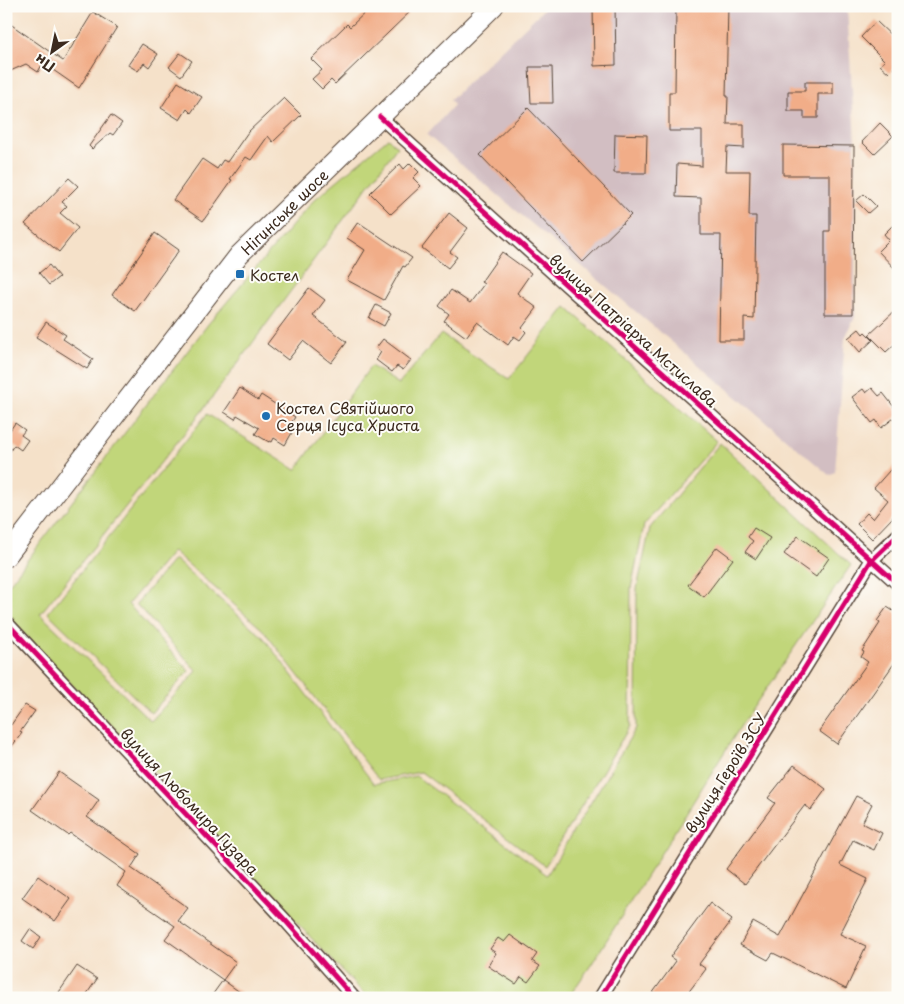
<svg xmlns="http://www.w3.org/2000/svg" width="904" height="1004" font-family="'Playpen Sans',sans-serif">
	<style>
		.industrial { fill: #d2bec2 }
		.green { fill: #c1d67a; stroke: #7e804c }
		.building { fill: #f1ad88 }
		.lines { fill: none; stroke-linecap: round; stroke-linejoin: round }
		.minor-casing { stroke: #574538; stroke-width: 15 }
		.secondary-casing { stroke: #574538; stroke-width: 21 }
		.minor { stroke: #fff; stroke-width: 12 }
		.secondary { stroke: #fff; stroke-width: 19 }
		.cycleway-casing { stroke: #fdfcf7; stroke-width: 8 }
		.cycleway { stroke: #d6006c; stroke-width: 5 }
		.poi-dot { fill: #1f6fb2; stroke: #fdfcf7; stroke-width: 2 }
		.labels { text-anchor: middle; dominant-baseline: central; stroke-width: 4; stroke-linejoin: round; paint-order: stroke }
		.street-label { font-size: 15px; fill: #3b2a1e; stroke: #fdfcf7 }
		.poi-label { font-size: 15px; fill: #3b2a1e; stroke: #fdfcf7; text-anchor: start }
	</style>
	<rect width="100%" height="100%" fill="#fdfcf7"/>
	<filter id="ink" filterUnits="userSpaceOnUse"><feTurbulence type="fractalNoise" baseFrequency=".02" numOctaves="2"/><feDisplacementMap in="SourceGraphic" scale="10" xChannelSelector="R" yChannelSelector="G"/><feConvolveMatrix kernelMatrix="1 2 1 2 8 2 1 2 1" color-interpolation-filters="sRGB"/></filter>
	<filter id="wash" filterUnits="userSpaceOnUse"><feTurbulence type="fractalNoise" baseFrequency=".0096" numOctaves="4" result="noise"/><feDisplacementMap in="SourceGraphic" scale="20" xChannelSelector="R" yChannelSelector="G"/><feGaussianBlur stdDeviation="1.12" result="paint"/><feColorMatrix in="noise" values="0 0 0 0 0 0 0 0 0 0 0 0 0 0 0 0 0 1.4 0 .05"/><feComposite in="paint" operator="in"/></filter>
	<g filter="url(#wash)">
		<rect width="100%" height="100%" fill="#f5e1c9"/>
		<!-- industrial -->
		<path class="industrial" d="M547,6H847L855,142V317L845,338L835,472L829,475L427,135L454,105L450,100Z"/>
		<!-- green -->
		<path class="green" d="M388,138L397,147L206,406L40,614L151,721L197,671L136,604L174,559L263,637L374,784L416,776L547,875L636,728L637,589L650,528L720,443L851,565L742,724L591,965L568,998H368L6,615V588L209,323L314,200Z
			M566,307L717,441L644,525L631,588L630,726L545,866L421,772L379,780L263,630L173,551L128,604L189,671L151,713L48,613L207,414L296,470L371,366L399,384L441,334L509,379Z"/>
		<g id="blocks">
			<!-- building -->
			<path class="building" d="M372,6H416L335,84L331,80L322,89L312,79L322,70L311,59L347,24L350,27Z
				M593,6H615L616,65L594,66Z
				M676,6H728L726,96H728L727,124H744V148L727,147L726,171H750L749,216H756L754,319L744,318V340H719L721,235H701V198L676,197L677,164L702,166V131H669V92H675Z
				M93,12L117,27L79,88L43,63L38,72L26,64L6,73V21L63,61Z
				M876,21L898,42V64L889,73L880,65L885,61L861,37Z
				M142,44L158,54L149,67L144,63L138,71L128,65Z
				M180,53L192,61L181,76L169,67Z
				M529,67H552L553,103H531Z
				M178,82L202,97L191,113L187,109L180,120L161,108Z
				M805,82H833V94H818V118H804V111H788V91H805Z
				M284,98L301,115L273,142L268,136L251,160L246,157L230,179L232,180L203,221L173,200L202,159L217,169L223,160L227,162L248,132Z
				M528,108L631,215L583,262L480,155Z
				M111,115L122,123L113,135L110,133L92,149L89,146Z
				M880,123L893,136L874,154L862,142Z
				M615,134L647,135L646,173H614Z
				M783,145L854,146L853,314H825V231H830V175H783Z
				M410,163L419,172L413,178L421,186L391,214L370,193L400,164L404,169Z
				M69,178L78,186L62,202L67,206L60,213L78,228L59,252L25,224Z
				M864,194L876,206L868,213L856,201Z
				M449,213L468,228L450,252L457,257L448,268L422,248Z
				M358,222L412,258L405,267L403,266L384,300L347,280L365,250L347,238Z
				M893,225L898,231V272L878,251L889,240L884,234Z
				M155,233L179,250L135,311L112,295Z
				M502,252L531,273L517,293L537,308L522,328L526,332L520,340L514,336L508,345L477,322L466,337L444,321L449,314L439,306L451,290L470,303L484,284L481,282Z
				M49,265L59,277L49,285L39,273Z
				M309,288L325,300L313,316L347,342L331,363L303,341L288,360L267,344Z
				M376,305L391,313L384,326L369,318Z
				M898,308V341L886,352L869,335Z
				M46,322L66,335L63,339L93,359L87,369L36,337Z
				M859,329L863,334L865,332L873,340L860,352L848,338Z
				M383,339L411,360L403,370L397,366L392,372L376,360L381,352L376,348Z
				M240,388L258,400L261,395L295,417L289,426L294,429L285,445L274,438L272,442L270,441L269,442L255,434L259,428L237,415L235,419L224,412Z
				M872,388L879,396L883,393L898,412V415L881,428L876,420L872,423L852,397L863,389L866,393Z
				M15,423L25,430L21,435L28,440L21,450L14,445L6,457V436Z
				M898,461V521L893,517L872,539L857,524L867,513L873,519L888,500L874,488Z
				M754,528L770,538L756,559L745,552L753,541L748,537Z
				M798,536L829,558L816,577L784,554Z
				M717,547L733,559L704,597L688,585Z
				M887,607L898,614V658L837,744L819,731L868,662L861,657L864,652L862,651L880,623L877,621Z
				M25,705L35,711L20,732L22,733L6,754V721L11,725Z
				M794,765L826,789L811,810L805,805L745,884L726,869L775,803L768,798Z
				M59,772L99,800L87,817L140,854L131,868L188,908L178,921L236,962L223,980L165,939L175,926L117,886L126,872L70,833L68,835L32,810Z
				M856,796L872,804L862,823L882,833L874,850L853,840L840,865L868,879L840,934L866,946L846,989L773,953L768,960L740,945L753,922L780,937Z
				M38,876L71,899L55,921L22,898Z
				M710,903L732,920L699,964L706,969L684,998H649L676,961L670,957Z
				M30,929L41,937L33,949L22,941Z
				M510,935L537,954L532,961L540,966L528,982L521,977L516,984L488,966L496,953L490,949L498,938L504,942Z
				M77,966L97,979L84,998H55Z
				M223,980L248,998H210Z"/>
		</g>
	</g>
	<g filter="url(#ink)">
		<use href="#blocks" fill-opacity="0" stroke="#574538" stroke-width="1"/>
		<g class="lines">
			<defs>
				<path id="minor" d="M380,117L898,584
					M6,622L285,920L354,998
					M600,998L871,561L898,535"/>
				<g id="secondary">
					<path id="s1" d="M6,557L239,255L494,6"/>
				</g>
			</defs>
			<!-- minor casing -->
			<use href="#minor" class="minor-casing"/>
			<!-- secondary casing -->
			<use href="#secondary" class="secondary-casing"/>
			<!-- minor -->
			<use href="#minor" class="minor"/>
			<!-- secondary -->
			<use href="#secondary" class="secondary"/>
			<defs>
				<path id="cycleway" d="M380,117L898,584
					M6,622L285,920L354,998
					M600,998L871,561L898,535"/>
			</defs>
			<!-- cycleway casing -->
			<use href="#cycleway" class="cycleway-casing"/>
			<!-- cycleway -->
			<use href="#cycleway" class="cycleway"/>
		</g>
	</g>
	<!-- markers -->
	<g class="poi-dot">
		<rect x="235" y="269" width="10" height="10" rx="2.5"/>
		<circle cx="266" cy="416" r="5"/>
	</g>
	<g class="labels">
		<!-- street labels -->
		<g class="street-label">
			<text stroke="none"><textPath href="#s1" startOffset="444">Нігинське шосе</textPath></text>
			<text transform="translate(634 330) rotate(42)">вулиця Патріарха Мстислава</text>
			<text transform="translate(725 773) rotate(-58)">вулиця Героїв ЗСУ</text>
			<text transform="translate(190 801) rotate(47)">вулиця Любомира Гузара</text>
		</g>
		<!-- poi labels -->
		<g class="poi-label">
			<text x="250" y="274">Костел</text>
			<text x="276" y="407">Костел Святійшого<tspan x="276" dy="17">Серця Ісуса Христа</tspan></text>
		</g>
	</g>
	<!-- margin -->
	<rect width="904" height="1004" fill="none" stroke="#fdfcf7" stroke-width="25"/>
	<!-- north arrow -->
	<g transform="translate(52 52) rotate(213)" stroke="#fdfcf7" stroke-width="4" paint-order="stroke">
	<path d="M0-4L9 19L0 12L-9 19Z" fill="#3b2a1e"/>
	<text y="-8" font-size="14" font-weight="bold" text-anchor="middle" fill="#3b2a1e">Пн</text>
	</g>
</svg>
